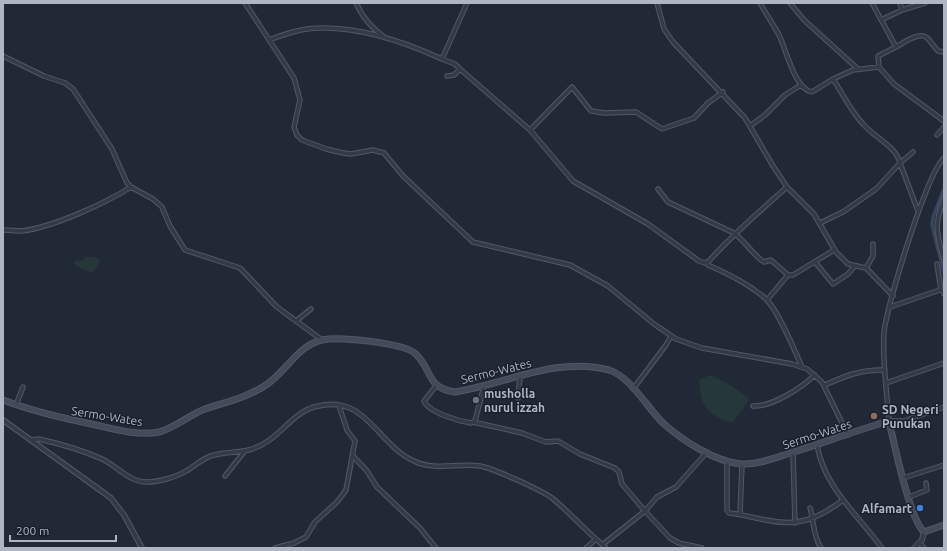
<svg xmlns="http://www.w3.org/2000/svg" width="947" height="551" font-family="Ubuntu,sans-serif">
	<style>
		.green { fill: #263739 }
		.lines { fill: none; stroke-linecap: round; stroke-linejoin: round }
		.canal { stroke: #38455e; stroke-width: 3.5 }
		.minor-casing { stroke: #525864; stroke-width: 5.5 }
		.tertiary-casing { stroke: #525864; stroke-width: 6 }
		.secondary-casing { stroke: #525864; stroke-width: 7 }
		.minor { stroke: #353b46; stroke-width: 3.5 }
		.tertiary { stroke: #353b46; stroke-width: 4 }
		.secondary { stroke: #434a59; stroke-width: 5 }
		.worship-dot { fill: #6b7280; stroke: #1a202b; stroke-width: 1.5 }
		.education-dot { fill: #8d6e63; stroke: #1a202b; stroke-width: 1.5 }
		.shop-dot { fill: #3f7fe0; stroke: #1a202b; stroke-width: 1.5 }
		.labels { text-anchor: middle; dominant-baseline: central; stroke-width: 3; stroke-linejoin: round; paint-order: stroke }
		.street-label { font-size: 12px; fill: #afb5c3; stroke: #1a202b }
		.poi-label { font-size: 12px; font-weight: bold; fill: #afb5c3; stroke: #1a202b; text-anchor: start }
	</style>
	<rect width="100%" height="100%" fill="#222936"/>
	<!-- green -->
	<path class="green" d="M86,257H95L100,261L93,273L80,268L73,263L77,260L82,261Z
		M710,375L725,382L749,398L744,408L732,423C706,413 701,408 699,380Z"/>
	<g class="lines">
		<!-- canal -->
		<path class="canal" d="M944,189L933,217L932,225L944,273"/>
		<defs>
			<path id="minor" d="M245,3L294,78L300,100L294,127L297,135L302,140L326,149L343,153L351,154L373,150L384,153L403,176L473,242L570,265L608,286L654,324L676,339L702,348L792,364L807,369L822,382L848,435
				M356,3C363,18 371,27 384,37
				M657,3L664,29L673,42L745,118L773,166L787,187L814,214L836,252L848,264L866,268L893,296
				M760,3C766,14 773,24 779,35C786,49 795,90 812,92L833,79L853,70L879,67L878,56L896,47L872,3
				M790,3L804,20L858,69
				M900,3L902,10
				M881,20L902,10L925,3
				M269,40C285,34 302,28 320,28C361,27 405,42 442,59L467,3
				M896,47C903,43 918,32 926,37C930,40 934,47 938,51L944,52
				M3,56L44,76L65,83L73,89L112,149L127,183L131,187L153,199L162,207L170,226L185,250L240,268L277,307L322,340
				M442,59L455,64L460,69L454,75L447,76
				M879,67L894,84L944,121
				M460,69L530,130L573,181L648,224L699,261L705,263L709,261C733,234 760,211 787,187
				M833,79C843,94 851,112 864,125C875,138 896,146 900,163L913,152
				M750,126L765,115L785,95L801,85
				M530,130L572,87L591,111L605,113L636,112L662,129L694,118L708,103L723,92
				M937,135L944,127
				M944,158C927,173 886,307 884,333C882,362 887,392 889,421H904L944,407
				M658,189L668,202L734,233C745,241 752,254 764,262L771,260L788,275H793L834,250
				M944,199C933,227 937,233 944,261
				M820,223L843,212L876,189L900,163L918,211
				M3,230C9,230 16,231 22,231C53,227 104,204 131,187
				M707,262L708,265C729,274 749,284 766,299C779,312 794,349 802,367
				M815,262L833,284L848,274L855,266
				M937,264L941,290
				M866,268L873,256V244
				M767,300L788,275
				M890,307L940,290L943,291L944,294
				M296,321L311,309
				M886,383L944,363
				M825,385C845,376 862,369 885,370
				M436,386L424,401C429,413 459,421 471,423L475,421L484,386
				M633,389L666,345L671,336
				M518,398L520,376
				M16,405L23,387
				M753,406C772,407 801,388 815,375
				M473,422L522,433L546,442L558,441L580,454L615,468L619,472L622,484L645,511L602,545
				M31,440L39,439C61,444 82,450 102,459C117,466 129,482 147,482C159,482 176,477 186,471C195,466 204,457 214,455C236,450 247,455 268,441C283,431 296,412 314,407C366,392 376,444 414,461C433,471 458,463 480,466C493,468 541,490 552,498C568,511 581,526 596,539
				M817,445C824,487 858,515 882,548
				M793,452L795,523
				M353,456L367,471L377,487L420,528L436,548
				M727,461V510L729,513C742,514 753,518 766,520C798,527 818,519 843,500
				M225,476L244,452
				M903,478L944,465
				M909,497L927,490L926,483
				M810,508C814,521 813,536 821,548
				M740,514L742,464
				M920,543L924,548
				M275,548L294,543L306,537L315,522L337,502L346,490L355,441L347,430L339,406
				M586,548L596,539L606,548
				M702,548L679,543L670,538L645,511L657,497L676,487L707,452"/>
			<path id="tertiary" d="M3,420L111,498L124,515L142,548
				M914,548L922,540L924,532"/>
			<path id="secondary" d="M3,400C35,412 63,418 96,425C117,430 138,436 159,432C175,428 189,415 205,409C226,402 248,397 266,385C286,372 298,345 322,340C339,336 404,343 416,354C433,371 426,388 455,392C506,384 557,356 609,370C631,377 647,408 664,424C683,441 716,462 741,464C760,465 779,456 797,451C828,441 858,430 889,421C894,443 910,520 924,532L944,525"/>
		</defs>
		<!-- minor casing -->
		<use href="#minor" class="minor-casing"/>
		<!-- tertiary casing -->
		<use href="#tertiary" class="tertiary-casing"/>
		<!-- secondary casing -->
		<use href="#secondary" class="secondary-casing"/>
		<!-- minor -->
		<use href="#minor" class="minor"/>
		<!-- tertiary -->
		<use href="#tertiary" class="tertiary"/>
		<!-- secondary -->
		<use href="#secondary" class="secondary"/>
	</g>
	<!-- markers -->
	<circle class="worship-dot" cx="476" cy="400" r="4"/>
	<circle class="education-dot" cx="874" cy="416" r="4"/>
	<circle class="shop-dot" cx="920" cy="508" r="4"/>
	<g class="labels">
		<!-- street labels -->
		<g class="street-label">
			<text transform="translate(496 371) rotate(-14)">Sermo-Wates</text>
			<text transform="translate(107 416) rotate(9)">Sermo-Wates</text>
			<text transform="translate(817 434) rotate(-18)">Sermo-Wates</text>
		</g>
		<!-- poi labels -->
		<g class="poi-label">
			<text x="484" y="393">musholla<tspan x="484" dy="14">nurul izzah</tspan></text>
			<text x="882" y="409">SD Negeri<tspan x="882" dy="14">Punukan</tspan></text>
			<text x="912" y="508" text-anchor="end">Alfamart</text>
		</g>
	</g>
	<!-- border -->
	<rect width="947" height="551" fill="none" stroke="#afb5c3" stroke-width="8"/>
	<!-- scale -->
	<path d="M10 535v6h106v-6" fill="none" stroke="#afb5c3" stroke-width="2"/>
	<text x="16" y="535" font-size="12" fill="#afb5c3" stroke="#1a202b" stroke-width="3" paint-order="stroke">200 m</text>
</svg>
